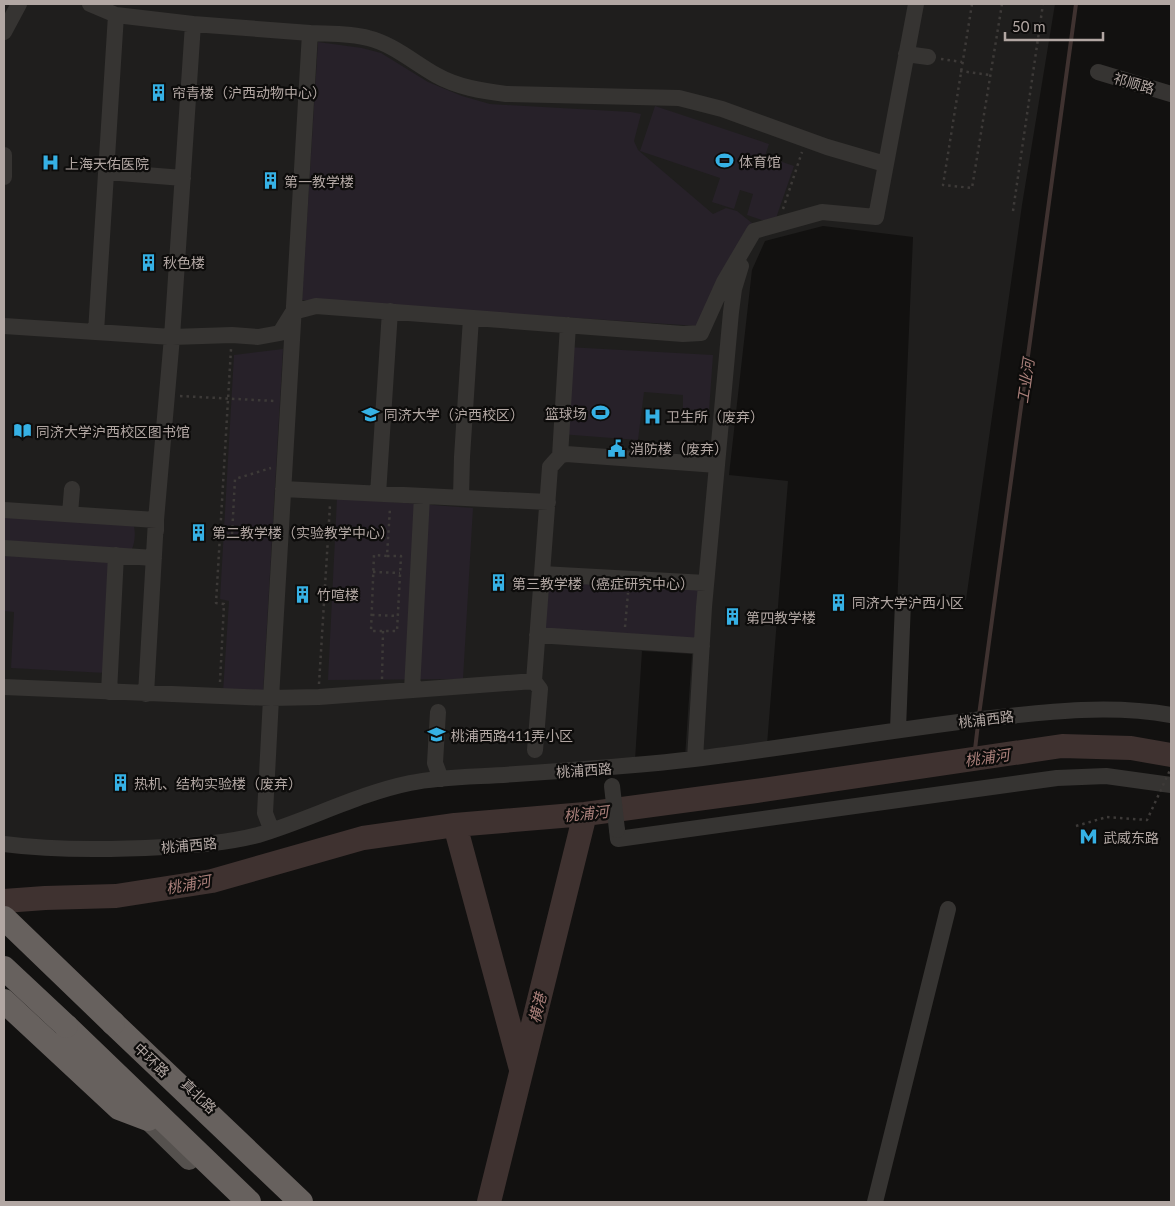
<svg xmlns="http://www.w3.org/2000/svg" width="1175" height="1206" font-family="Lato,'Noto Sans SC',sans-serif">
	<style>
		.built { fill: #1f1e1d }
		.green { fill: #272129 }
		.lines { fill: none; stroke-linecap: round; stroke-linejoin: round }
		.stream { stroke: #3f3230; stroke-width: 4 }
		.river { stroke: #3f3230; stroke-width: 24 }
		.path { stroke: #3d3a38; stroke-width: 2.5; stroke-dasharray: 2.5 4; stroke-linecap: butt }
		.minor { stroke: #363432; stroke-width: 16 }
		.major { stroke: #55514e; stroke-width: 20 }
		.highway { stroke: #67615e; stroke-width: 24 }
		.path-bridge { stroke: #3d3a38; stroke-width: 2.5; stroke-dasharray: 2.5 4; stroke-linecap: butt }
		.minor-bridge { stroke: #363432; stroke-width: 16 }
		.highway-bridge { stroke: #67615e; stroke-width: 24 }
		.labels { text-anchor: middle; dominant-baseline: central; stroke-width: 4.5; stroke-linejoin: round; paint-order: stroke }
		.street-label { font-size: 14px; fill: #b2a7a3; stroke: #0d0c0b }
		.poi-label { font-size: 14px; fill: #b2a7a3; stroke: #0d0c0b; text-anchor: start }
		.water-label { font-size: 15px; font-style: italic; fill: #ab807b; stroke: #0d0c0b }
	</style>
	<rect width="100%" height="100%" fill="#121110"/>
	<!-- built -->
	<path class="built" d="M4,4H1055L1022,205L966,600L900,595L892,722L913,237L823,226L765,241L752,270L729,475L788,481L767,745L685,757L692,654L642,651L635,760L438,774L219,840L136,847L4,840Z"/>
	<!-- green -->
	<path class="green" d="M318,42L362,48L381,53L428,82L462,96L490,104L631,112L641,114L634,141L638,150L713,214L726,208L737,211L752,223L744,242L698,326L302,300Z
		M655,106L769,144L765,156L794,166L774,224L747,215L753,194L740,190L734,209L712,202L720,178L640,151Z
		M567,347L713,355L709,411L683,409V395L644,392L638,440L560,434Z
		M283,349L263,694L223,692L229,601L220,599L234,355Z
		M337,498L473,508L463,679L328,680Z
		M4,514L133,524C136,530 135,542 132,549L4,542Z
		M4,553L112,560L106,673L11,668L14,612L4,611Z
		M550,580L700,588L697,640L544,630Z"/>
	<g class="lines">
		<!-- stream -->
		<path class="stream" d="M979,715L1076,4
			M974,758L978,724"/>
		<!-- river -->
		<path class="river" d="M455,825L521,1069
			M4,901L45,898L116,896L212,881L363,838L455,825L585,814L756,791L1062,746L1131,748L1171,755
			M489,1202L585,814"/>
		<!-- path -->
		<path class="path" d="M972,4L943,185L972,188L1002,4
			M941,59L962,62
			M960,71L990,75
			M783,209L802,152
			M1013,211L1043,4
			M180,396L274,401
			M220,535H232L235,479L271,468
			M387,556H401L397,631H371L374,555L387,556L390,508
			M373,572L400,573
			M372,615L398,616
			M625,627L628,593
			M382,679L383,631
			M220,682L224,604L216,603L231,349
			M319,684L330,505
			M1076,826L1107,817"/>
		<!-- minor -->
		<path class="minor" d="M90,4L116,15L193,24
			M4,32L19,4
			M906,54L928,57
			M1098,72L1171,94
			M4,155V177
			M107,172L183,178
			M4,326L172,337L232,335L258,337L280,333L293,312L316,306L683,334L701,333L724,282L754,231L822,212L876,217L916,4
			M96,332L116,15
			M560,456L566,454L717,465
			M283,489L548,502
			M378,494L390,311
			M461,497L462,457L471,318
			M4,510L156,520V531
			M70,514L72,489
			M4,548L154,558
			M542,574L706,583
			M537,635L702,646
			M4,687L271,698L310,33C329,34 350,33 368,38C393,44 413,62 436,75C457,87 482,91 506,94L679,98L722,109L827,147L885,164
			M412,690L422,496
			M109,692L116,555
			M146,694L156,520L172,337L193,24L310,33
			M438,712L435,763L441,779
			M898,729L903,602
			M535,750L540,689L534,681L550,467L560,456L568,325
			M695,759L704,607L731,312L734,289L741,266
			M270,826L265,813L271,698L319,697L534,681
			M617,830L618,839L1057,778L1106,776L1171,785
			M4,844C57,851 110,850 164,847C196,845 227,843 258,835C309,820 357,794 410,783C444,776 481,777 516,774C576,770 635,766 694,759C790,747 886,731 982,719C1045,712 1108,704 1171,715
			M875,1202L948,909"/>
		<!-- major -->
		<path class="major" d="M144,1116L189,1160"/>
		<!-- highway -->
		<path class="highway" d="M4,1001L119,1108L148,1119
			M113,1023L301,1202
			M66,1026L249,1202"/>
		<!-- path-bridge -->
		<path class="path-bridge" d="M1107,817L1147,820L1171,768"/>
		<!-- minor-bridge -->
		<path class="minor-bridge" d="M612,786L617,830"/>
		<!-- highway-bridge -->
		<path class="highway-bridge" d="M4,918L113,1023
			M4,968L66,1026"/>
	</g>
	<!-- icons -->
	<defs>
		<symbol id="building-bare" viewBox="-9 -9 18 18"><path d="M-4-6H4V6H1V3H-1V6H-4ZM-2.5-4.3h1.7v1.8h-1.7ZM.8-4.3h1.7v1.8H.8ZM-2.5-1h1.7V.8h-1.7ZM.8-1h1.7V.8H.8Z" fill="#36b1e5" stroke="#0d0c0b" stroke-width="2.5" paint-order="stroke"/></symbol>
		<symbol id="stadium-bare" viewBox="-9 -9 18 18"><path d="M0-5a6.5 5 0 1 0 0 10a6.5 5 0 1 0 0-10ZM-3.5-1.8h7v3.6h-7Z" fill="#36b1e5" stroke="#0d0c0b" stroke-width="2.5" paint-order="stroke"/></symbol>
		<symbol id="hospital-bare" viewBox="-9 -9 18 18"><path d="M-5-5h3v3.5h4V-5h3V5h-3V1.5h-4V5h-3Z" fill="#36b1e5" stroke="#0d0c0b" stroke-width="2.5" paint-order="stroke"/></symbol>
		<symbol id="university-bare" viewBox="-9 -9 18 18"><path d="M0-5L7-2L0 1L-7-2ZM-4 1L0 2.5L4 1V4Q0 6-4 4Z" fill="#36b1e5" stroke="#0d0c0b" stroke-width="2.5" paint-order="stroke"/></symbol>
		<symbol id="library-bare" viewBox="-9 -9 18 18"><path d="M-6-4Q-3-5.5-.7-3.5V5Q-3 3-6 4ZM6-4Q3-5.5 .7-3.5V5Q3 3 6 4Z" fill="#36b1e5" stroke="#0d0c0b" stroke-width="2.5" paint-order="stroke"/></symbol>
		<symbol id="civic-bare" viewBox="-9 -9 18 18"><path d="M-.6-6.5H3V-4.5H.6V-3L4-1V1h2V6H-6V1h2V-1L-.6-3ZM-1.2 2.5V6h2.4V2.5Z" fill="#36b1e5" stroke="#0d0c0b" stroke-width="2.5" paint-order="stroke"/></symbol>
		<symbol id="metro-bare" viewBox="-9 -9 18 18"><path d="M-5.5 5V-5H-3L0 0L3-5H5.5V5H3V-.5L0 4L-3-.5V5Z" fill="#36b1e5" stroke="#0d0c0b" stroke-width="2.5" paint-order="stroke"/></symbol>
	</defs>
	<g fill-rule="evenodd">
		<use href="#building-bare" x="146" y="80" width="25" height="25"/>
		<use href="#stadium-bare" x="712" y="148" width="25" height="25"/>
		<use href="#hospital-bare" x="38" y="150" width="25" height="25"/>
		<use href="#building-bare" x="258" y="168" width="25" height="25"/>
		<use href="#building-bare" x="136" y="250" width="25" height="25"/>
		<use href="#stadium-bare" x="588" y="400" width="25" height="25"/>
		<use href="#university-bare" x="358" y="402" width="25" height="25"/>
		<use href="#hospital-bare" x="640" y="404" width="25" height="25"/>
		<use href="#library-bare" x="10" y="418" width="25" height="25"/>
		<use href="#civic-bare" x="604" y="436" width="25" height="25"/>
		<use href="#building-bare" x="186" y="520" width="25" height="25"/>
		<use href="#building-bare" x="486" y="570" width="25" height="25"/>
		<use href="#building-bare" x="290" y="582" width="25" height="25"/>
		<use href="#building-bare" x="826" y="590" width="25" height="25"/>
		<use href="#building-bare" x="720" y="604" width="25" height="25"/>
		<use href="#university-bare" x="424" y="722" width="25" height="25"/>
		<use href="#building-bare" x="108" y="770" width="25" height="25"/>
		<use href="#metro-bare" x="1076" y="824" width="25" height="25"/>
	</g>
	<g class="labels">
		<!-- street labels -->
		<g class="street-label">
			<text transform="translate(1134 83) rotate(16)">祁顺路</text>
			<text transform="translate(986 719) rotate(-7)">桃浦西路</text>
			<text transform="translate(584 770) rotate(-4)">桃浦西路</text>
			<text transform="translate(189 845) rotate(-5)">桃浦西路</text>
			<text transform="translate(152 1060) rotate(44)">中环路</text>
			<text transform="translate(199 1096) rotate(44)">真北路</text>
		</g>
		<!-- poi labels -->
		<g class="poi-label">
			<text x="172" y="92">帘青楼（沪西动物中心）</text>
			<text x="739" y="161">体育馆</text>
			<text x="65" y="163">上海天佑医院</text>
			<text x="284" y="181">第一教学楼</text>
			<text x="163" y="262">秋色楼</text>
			<text x="587" y="413" text-anchor="end">篮球场</text>
			<text x="384" y="414">同济大学（沪西校区）</text>
			<text x="666" y="416">卫生所（废弃）</text>
			<text x="36" y="431">同济大学沪西校区图书馆</text>
			<text x="630" y="448">消防楼（废弃）</text>
			<text x="212" y="532">第二教学楼（实验教学中心）</text>
			<text x="512" y="583">第三教学楼（癌症研究中心）</text>
			<text x="317" y="594">竹喧楼</text>
			<text x="852" y="602">同济大学沪西小区</text>
			<text x="746" y="617">第四教学楼</text>
			<text x="451" y="735">桃浦西路411弄小区</text>
			<text x="134" y="783">热机、结构实验楼（废弃）</text>
			<text x="1103" y="837">武威东路</text>
		</g>
		<!-- water labels -->
		<g class="water-label">
			<text transform="translate(1025 381) rotate(-82)">工业河</text>
			<text transform="translate(987 757) rotate(-8)">桃浦河</text>
			<text transform="translate(586 813) rotate(-6)">桃浦河</text>
			<text transform="translate(188 884) rotate(-10)">桃浦河</text>
			<text transform="translate(537 1008) rotate(-76)">横港</text>
		</g>
	</g>
	<!-- border -->
	<rect width="1175" height="1206" fill="none" stroke="#b2a7a3" stroke-width="10"/>
	<!-- scale -->
	<path d="M1005 32v8h98v-8" fill="none" stroke="#b2a7a3" stroke-width="2.5"/>
	<text x="1012" y="32" font-size="15" fill="#b2a7a3" stroke="#0d0c0b" stroke-width="4" paint-order="stroke">50 m</text>
</svg>
